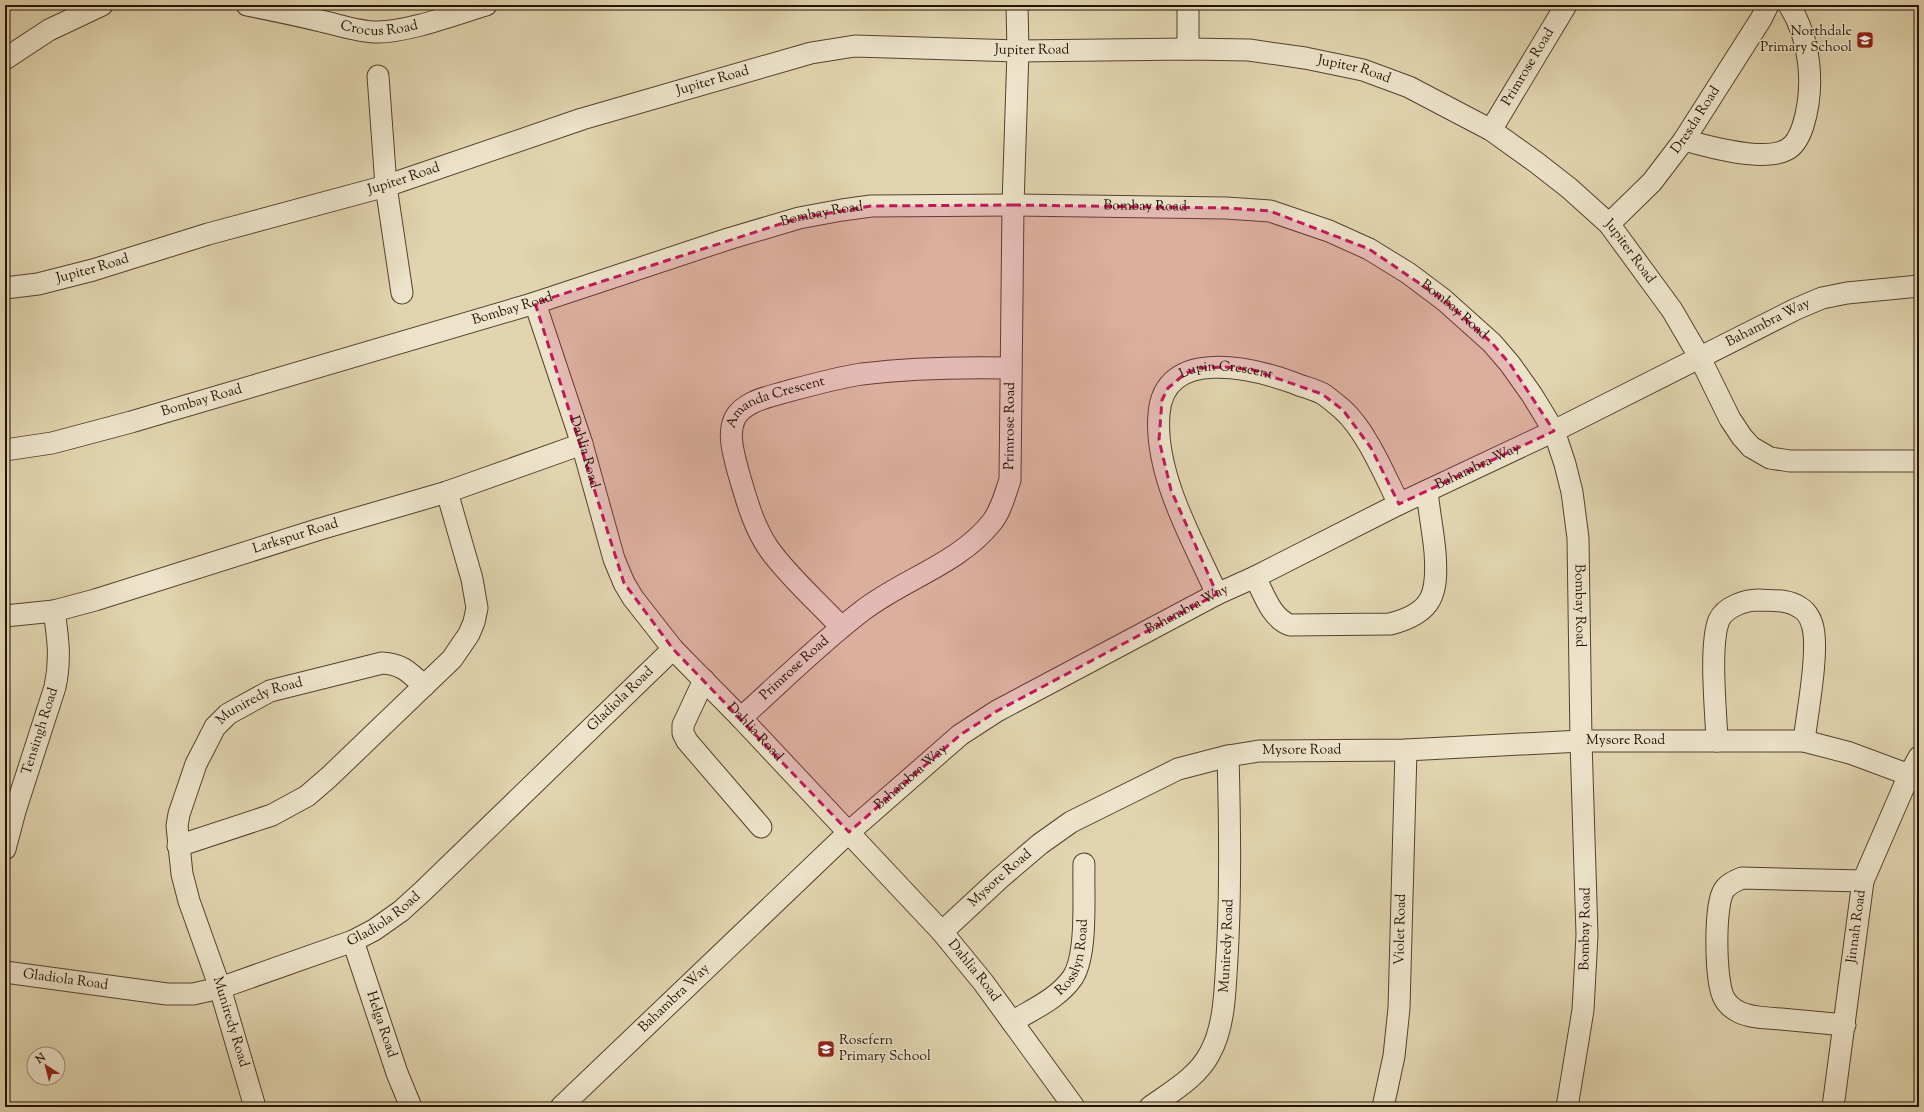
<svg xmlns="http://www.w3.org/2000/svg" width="1924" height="1112" font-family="'Sorts Mill Goudy',serif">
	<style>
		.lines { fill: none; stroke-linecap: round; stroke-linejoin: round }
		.minor-casing { stroke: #54422e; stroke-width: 23 }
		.minor { stroke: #ece3ca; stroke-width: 21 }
		.marked { fill: #c2185b; fill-opacity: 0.2; stroke: #c2185b; stroke-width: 3; stroke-dasharray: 8 5; stroke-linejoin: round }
		.labels { text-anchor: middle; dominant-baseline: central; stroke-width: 3; stroke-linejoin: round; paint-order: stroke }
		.street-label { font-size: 14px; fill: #251204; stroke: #ece3ca }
		.poi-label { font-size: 14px; fill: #251204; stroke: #ece3ca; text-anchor: end }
	</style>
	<rect width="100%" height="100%" fill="#e1d4ae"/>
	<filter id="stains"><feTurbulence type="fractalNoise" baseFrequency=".005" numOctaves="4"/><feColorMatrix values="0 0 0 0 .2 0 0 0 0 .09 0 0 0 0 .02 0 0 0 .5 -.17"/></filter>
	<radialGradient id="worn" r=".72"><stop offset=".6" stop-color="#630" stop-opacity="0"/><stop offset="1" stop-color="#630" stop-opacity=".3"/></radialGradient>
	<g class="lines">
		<defs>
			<g id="minor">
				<path id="s1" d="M247,5C272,10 296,15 321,21C339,25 359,32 377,32C409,32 456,14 486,5"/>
				<path d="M1188,49V5"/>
				<path d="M5,59L49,30L102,5"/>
				<path d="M378,76L386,186L402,293"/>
				<path id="s2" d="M1491,130L1566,5"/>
				<path d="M1684,140C1709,147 1763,162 1786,150C1795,146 1800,135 1803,126C1815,87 1811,40 1789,5"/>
				<path id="s3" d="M1609,224L1652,182L1684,140L1761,19L1768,5"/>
				<path id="s4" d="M5,288L38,284L93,270L208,234L386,186L582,119L811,53L855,46L1018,51L1188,49L1249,50L1305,58L1363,70L1409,87L1491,130L1537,163L1569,188L1609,224L1672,310L1700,358L1730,419L1742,437L1751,447L1770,458L1790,461H1919"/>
				<path id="s5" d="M535,303L582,444L614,559L624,583L633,598L673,649L741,718L942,932L983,982L1074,1107"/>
				<path id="s6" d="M5,450L52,443L131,422L535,303L728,239L799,218L842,210L871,206L1013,205L1226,208L1270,211L1329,231L1369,249L1408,273L1444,300L1492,343L1510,364L1532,395L1554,431L1565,464L1572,492L1578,538L1581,741L1587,935L1583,1010L1567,1107"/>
				<path d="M1255,577C1264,594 1271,618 1290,625L1390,624C1434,613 1438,593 1435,552C1433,531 1429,511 1427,491"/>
				<path id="s7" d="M1217,594C1193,541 1154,474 1159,414C1164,346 1253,368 1294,383C1303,387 1314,389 1323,394C1329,398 1336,404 1342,409C1366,430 1385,476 1399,504"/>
				<path id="s8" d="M5,616L54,611L95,600L320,529L447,492L582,444"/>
				<path id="s9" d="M841,627C818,602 789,577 769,549C753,526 746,498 738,471C734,455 727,434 735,418C744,401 769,397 785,392C811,385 836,378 862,374C911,368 961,367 1010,368"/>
				<path d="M704,680L683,725V733L687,741L761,827"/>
				<path id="s10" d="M741,718C781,682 819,644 862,611C903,579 959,564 992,522C1001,511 1005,494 1010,480L1013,205L1018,51L1017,5"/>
				<path d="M1717,741C1716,712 1709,645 1719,620C1725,607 1745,600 1758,600C1772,601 1787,599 1799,607C1805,610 1810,617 1812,624C1820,648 1807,714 1804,741"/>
				<path d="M178,846L272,815L307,796L329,777L452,659L469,634L474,622L477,608L472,579L447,492"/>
				<path id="s11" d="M5,849L15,811L55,687C61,660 58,637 54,611"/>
				<path id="s12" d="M942,932L999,879L1040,844L1071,822L1178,769L1228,756L1259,751L1406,750L1581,741H1804L1850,753L1909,775L1919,782"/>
				<path id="s13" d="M353,941L397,1073L411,1107"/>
				<path id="s14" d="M5,972L167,994H193L220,988L353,941L374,930L401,911L423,891L673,649"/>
				<path id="s15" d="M1012,1022C1033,1009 1059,998 1073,977C1088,953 1083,892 1084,864"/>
				<path d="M1845,1025C1823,1023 1802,1021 1781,1019C1768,1018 1751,1018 1739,1012C1733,1009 1727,1004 1724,998C1715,982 1714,905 1724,890C1728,884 1735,881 1742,878L1863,881"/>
				<path id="s16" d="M255,1107L220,988L189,901L182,874L177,826L179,814L196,764L215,727L228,714L270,691L382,663C402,664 409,672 424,686"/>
				<path id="s17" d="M561,1107L849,832L960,735L997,711L1217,594L1255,577L1399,504L1554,431L1796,309L1822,298L1847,293L1919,286"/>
				<path id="s18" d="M1150,1107C1171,1092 1198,1077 1210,1053C1225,1026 1225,989 1227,958C1231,891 1230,824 1228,756"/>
				<path id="s19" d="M1383,1107L1394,1056L1399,1008L1406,750"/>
				<path id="s20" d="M1833,1107L1863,881L1909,775L1919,757"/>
			</g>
		</defs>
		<!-- minor casing -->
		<use href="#minor" class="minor-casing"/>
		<!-- minor -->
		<use href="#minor" class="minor"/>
	</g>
	<!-- marked area -->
	<path class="marked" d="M1013,205L1226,208L1270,211L1369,249L1444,300L1492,343L1510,364L1554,431L1399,504L1371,448L1343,410L1322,394L1253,370L1225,367L1201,368L1186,373L1168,388L1162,400L1159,440L1171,490L1217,594L997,711L960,735L849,832L673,649L624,583L535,303L799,218L871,206Z"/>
	<!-- icons -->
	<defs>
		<symbol id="school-square" viewBox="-11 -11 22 22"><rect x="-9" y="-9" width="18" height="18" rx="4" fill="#8f2418" stroke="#ece3ca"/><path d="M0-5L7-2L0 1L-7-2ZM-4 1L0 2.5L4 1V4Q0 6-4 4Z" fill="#fff"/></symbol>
	</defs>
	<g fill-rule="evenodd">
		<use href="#school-square" x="1855" y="30" width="20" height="20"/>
		<use href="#school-square" x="816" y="1039" width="20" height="20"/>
	</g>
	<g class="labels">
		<!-- street labels -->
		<g class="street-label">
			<text stroke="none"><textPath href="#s1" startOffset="135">Crocus Road</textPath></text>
			<text stroke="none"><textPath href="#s4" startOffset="1062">Jupiter Road</textPath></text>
			<text stroke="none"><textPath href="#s2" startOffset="73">Primrose Road</textPath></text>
			<text stroke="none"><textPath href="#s4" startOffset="1386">Jupiter Road</textPath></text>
			<text stroke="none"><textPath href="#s4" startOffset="738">Jupiter Road</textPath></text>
			<text stroke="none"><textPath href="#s3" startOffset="136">Dresda Road</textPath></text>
			<text stroke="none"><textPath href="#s4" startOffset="414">Jupiter Road</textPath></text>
			<text stroke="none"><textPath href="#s6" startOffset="1175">Bombay Road</textPath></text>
			<text stroke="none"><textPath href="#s6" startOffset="851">Bombay Road</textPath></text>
			<text stroke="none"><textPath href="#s4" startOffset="1722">Jupiter Road</textPath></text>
			<text stroke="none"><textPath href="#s4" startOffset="90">Jupiter Road</textPath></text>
			<text stroke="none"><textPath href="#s6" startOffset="527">Bombay Road</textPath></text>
			<text stroke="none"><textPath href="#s6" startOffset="1511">Bombay Road</textPath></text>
			<text stroke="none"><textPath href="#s17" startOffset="1453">Bahambra Way</textPath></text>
			<text stroke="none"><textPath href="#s7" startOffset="284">Lupin Crescent</textPath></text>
			<text stroke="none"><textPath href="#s6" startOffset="203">Bombay Road</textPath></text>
			<text stroke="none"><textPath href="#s9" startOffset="289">Amanda Crescent</textPath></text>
			<text stroke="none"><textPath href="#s10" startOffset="420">Primrose Road</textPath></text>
			<text stroke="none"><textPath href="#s5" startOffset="157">Dahlia Road</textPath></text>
			<text stroke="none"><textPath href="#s17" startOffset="1129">Bahambra Way</textPath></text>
			<text stroke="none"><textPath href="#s8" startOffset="302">Larkspur Road</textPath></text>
			<text stroke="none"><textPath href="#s6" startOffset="1847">Bombay Road</textPath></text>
			<text stroke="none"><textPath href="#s17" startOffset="805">Bahambra Way</textPath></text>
			<text stroke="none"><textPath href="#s10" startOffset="73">Primrose Road</textPath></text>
			<text stroke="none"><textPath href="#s14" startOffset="720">Gladiola Road</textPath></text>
			<text stroke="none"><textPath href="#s16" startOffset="452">Muniredy Road</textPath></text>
			<text stroke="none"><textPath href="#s11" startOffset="123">Tensingh Road</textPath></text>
			<text stroke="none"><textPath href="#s5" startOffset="493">Dahlia Road</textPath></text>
			<text stroke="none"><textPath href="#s12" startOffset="739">Mysore Road</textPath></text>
			<text stroke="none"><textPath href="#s12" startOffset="415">Mysore Road</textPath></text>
			<text stroke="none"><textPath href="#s17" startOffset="481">Bahambra Way</textPath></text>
			<text stroke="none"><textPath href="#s12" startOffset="79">Mysore Road</textPath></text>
			<text stroke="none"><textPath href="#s14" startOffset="396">Gladiola Road</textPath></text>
			<text stroke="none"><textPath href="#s20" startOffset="182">Jinnah Road</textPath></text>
			<text stroke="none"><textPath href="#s19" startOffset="179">Violet Road</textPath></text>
			<text transform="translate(1586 929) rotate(-89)">Bombay Road</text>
			<text stroke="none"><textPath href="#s18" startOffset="191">Muniredy Road</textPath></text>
			<text stroke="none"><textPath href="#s15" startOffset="95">Rosslyn Road</textPath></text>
			<text stroke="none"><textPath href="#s5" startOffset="817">Dahlia Road</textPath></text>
			<text stroke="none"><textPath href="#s14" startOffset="61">Gladiola Road</textPath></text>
			<text stroke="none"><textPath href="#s17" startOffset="157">Bahambra Way</textPath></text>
			<text transform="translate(230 1022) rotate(73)">Muniredy Road</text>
			<text stroke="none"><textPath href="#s13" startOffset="88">Helga Road</textPath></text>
		</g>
		<!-- poi labels -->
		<g class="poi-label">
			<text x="1852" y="32">Northdale<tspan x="1852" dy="16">Primary School</tspan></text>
			<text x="839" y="1041" text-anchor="start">Rosefern<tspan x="839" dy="16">Primary School</tspan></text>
		</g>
	</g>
	<!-- margin -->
	<rect width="1924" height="1112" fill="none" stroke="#e1d4ae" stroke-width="20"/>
	<rect x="6" y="6" width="1912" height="1100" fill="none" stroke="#251204" stroke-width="2"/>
	<rect x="10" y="10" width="1904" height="1092" fill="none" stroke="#251204"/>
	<!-- north arrow -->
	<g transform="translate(46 1066) rotate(324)"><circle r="19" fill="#ece3ca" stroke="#9c8f7b"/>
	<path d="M0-3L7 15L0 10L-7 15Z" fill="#8f2418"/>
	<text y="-6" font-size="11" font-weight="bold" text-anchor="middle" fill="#251204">N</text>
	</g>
	<rect width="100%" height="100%" filter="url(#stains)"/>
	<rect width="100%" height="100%" fill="url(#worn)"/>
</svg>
